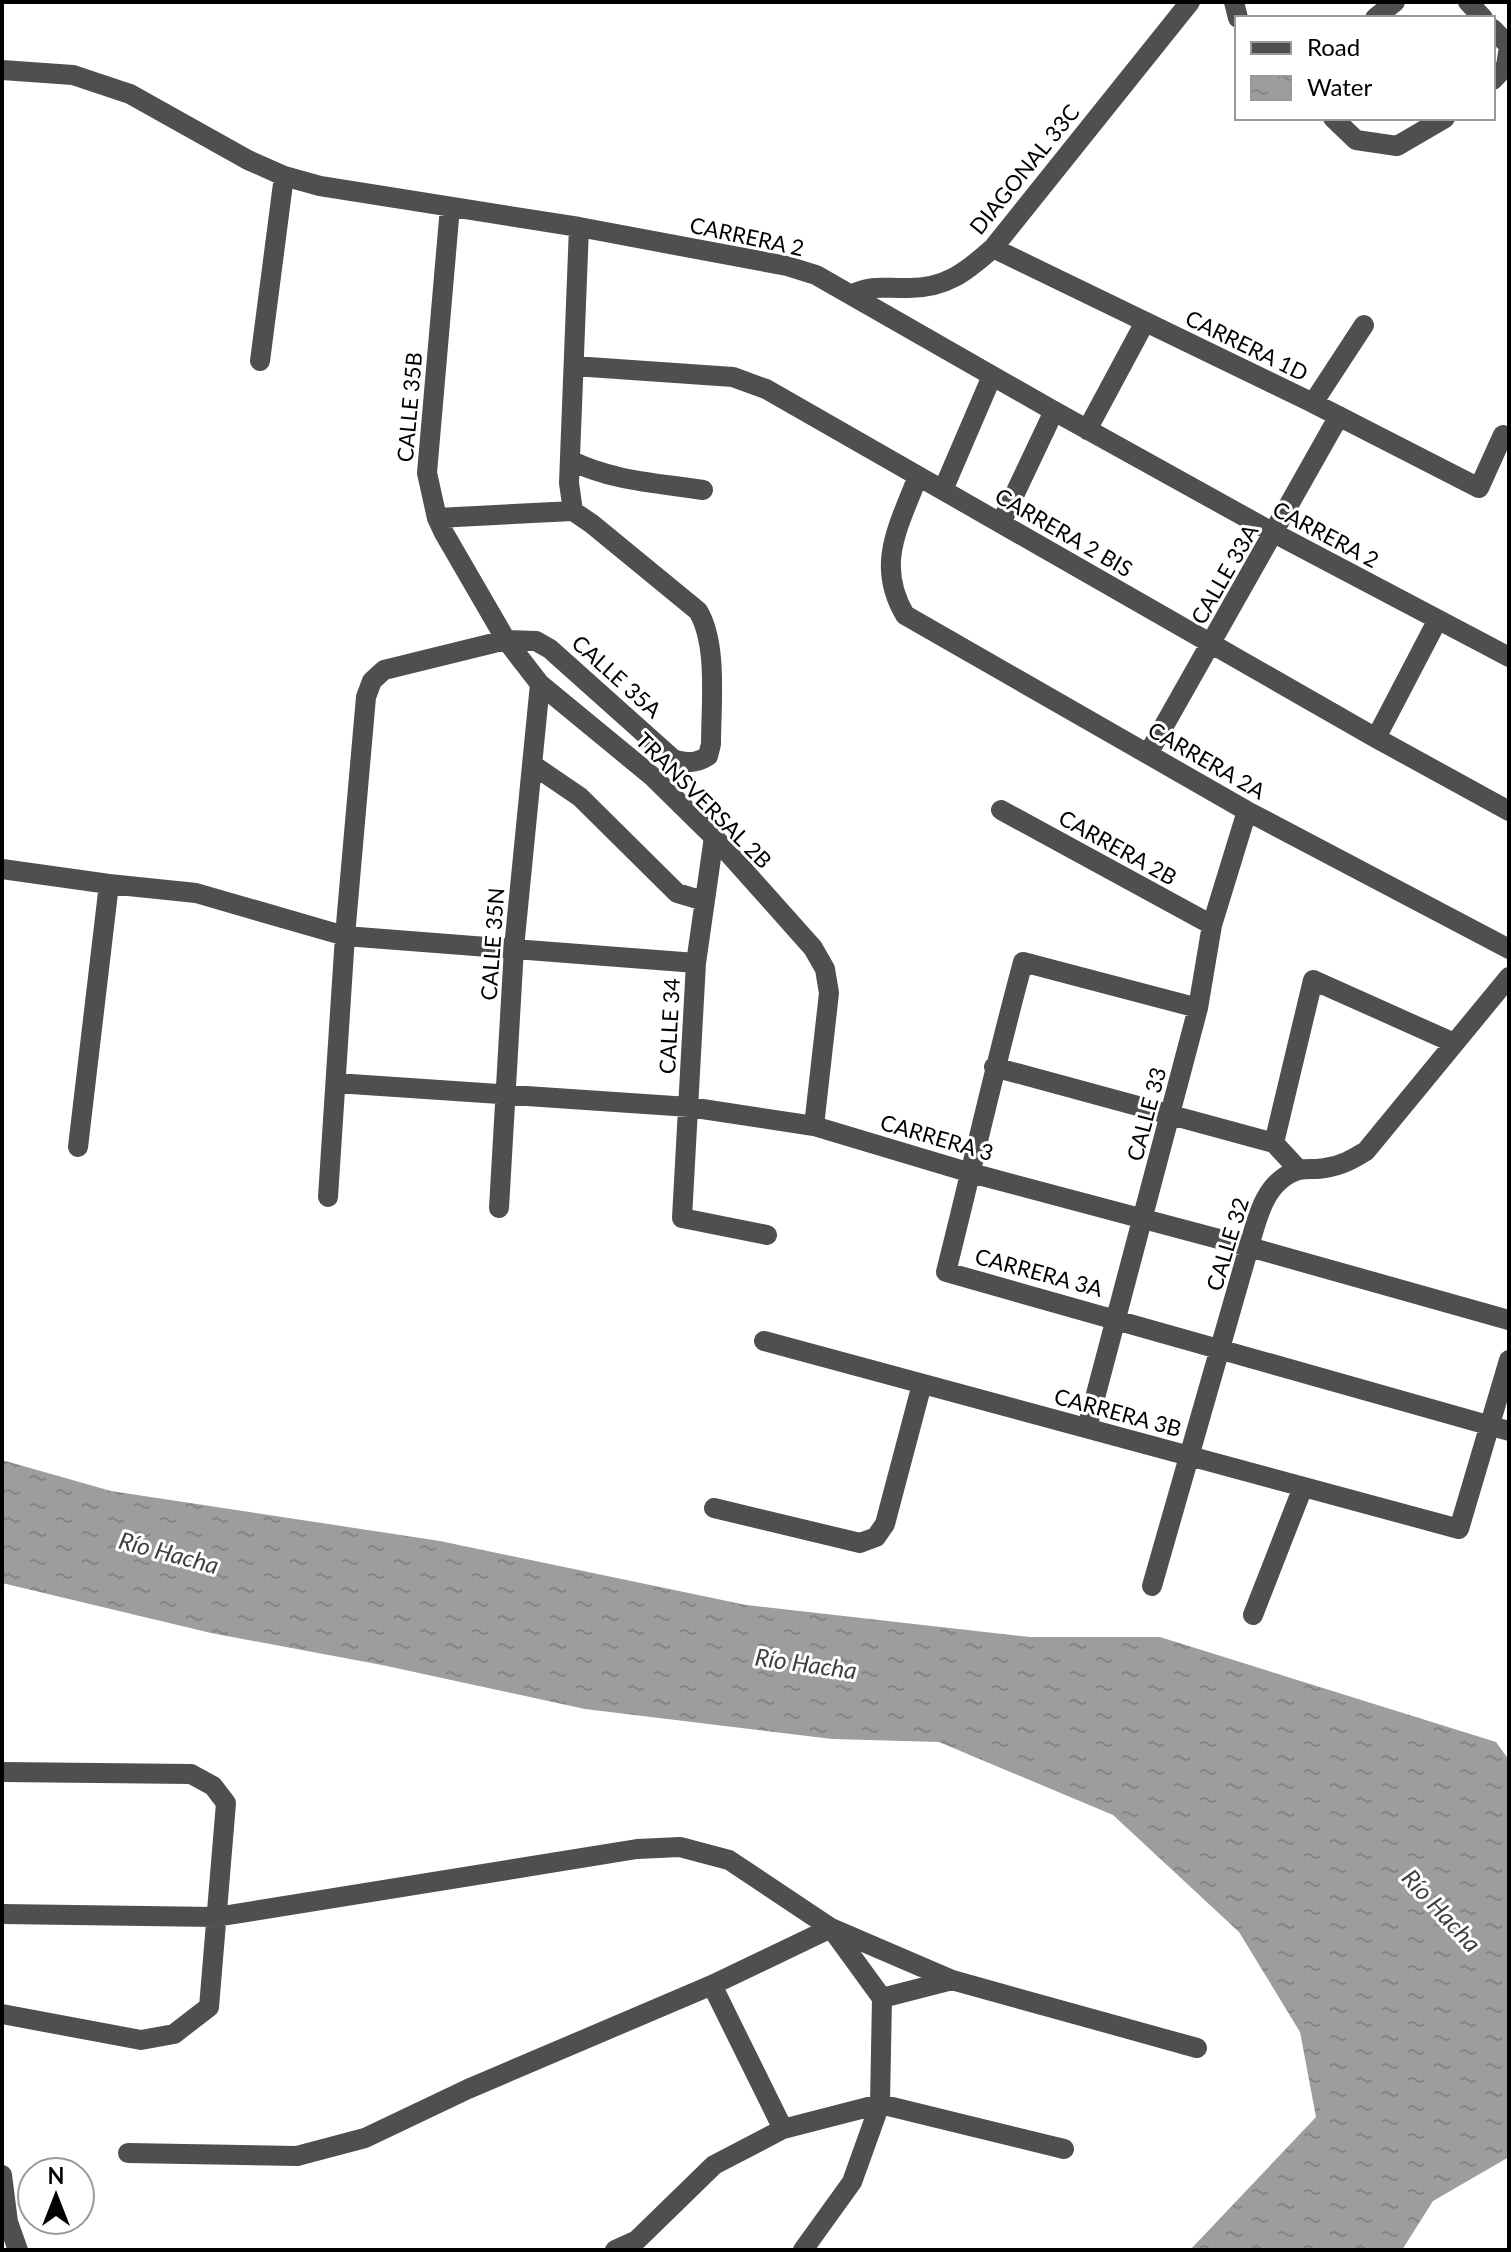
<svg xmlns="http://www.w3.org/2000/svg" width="1511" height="2252" font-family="Lato,sans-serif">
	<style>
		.water { fill: url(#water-ripples) }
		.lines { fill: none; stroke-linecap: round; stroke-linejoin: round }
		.minor { stroke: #4f4f4f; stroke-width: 20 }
		.labels { text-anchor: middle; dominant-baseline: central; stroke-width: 6; stroke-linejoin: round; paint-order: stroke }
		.street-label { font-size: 22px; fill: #000; stroke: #fff }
		.water-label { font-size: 24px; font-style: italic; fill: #3e3e3e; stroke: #fff }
	</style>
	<defs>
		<pattern id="water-ripples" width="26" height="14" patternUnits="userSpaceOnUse" patternTransform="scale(2)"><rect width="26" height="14" fill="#9d9d9d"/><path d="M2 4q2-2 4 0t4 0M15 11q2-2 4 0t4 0" fill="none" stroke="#858585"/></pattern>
	</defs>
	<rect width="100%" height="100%" fill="#fff"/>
	<!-- water -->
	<path class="water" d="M2,1460L111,1491L440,1541L746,1605L1030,1637H1160L1496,1742L1509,1760V2157L1433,2201L1402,2250H1190L1316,2117L1300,2032L1239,1932L1113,1815L939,1742L832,1739L585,1709L382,1665L211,1633L2,1583Z"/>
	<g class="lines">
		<!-- minor -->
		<path class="minor" d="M1234,2L1238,18
			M1468,2L1483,18
			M1375,18L1395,2
			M1493,29L1509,46L1506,66L1493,80
			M2,70L73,75L130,94L248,160L284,176L320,186L579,227L787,266L816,275L1054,411L1274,533L1509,657
			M1333,118L1356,140L1397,146L1445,118
			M450,207L427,473L437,518L444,533L506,640L540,684L653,777L714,837L813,948L825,969L829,993L814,1126
			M993,248L1313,403L1479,488L1503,435
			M853,294C872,284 888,289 909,288C946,288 966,272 993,248L1190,2
			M260,361L284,176
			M574,366L733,377L766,389L1376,738L1509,811
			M1313,403L1364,325
			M1087,430L1145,322
			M570,460C611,481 658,483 703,490
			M918,476C899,526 875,564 905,615L1247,811L1509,949
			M943,490L992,376
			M437,518L573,511
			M1001,523L1054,411
			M1376,738L1437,621
			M1148,754L1339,416
			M533,765L580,797L677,893L704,901
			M1001,810L1212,925
			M714,837L696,963L682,1218L767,1235
			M2,869L109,884L196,893L345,936L696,963
			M1198,1008L1023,962C995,1065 972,1169 946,1272L1509,1431
			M994,1067L1274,1143L1299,1170
			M336,1083L689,1107L814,1126L971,1173L1249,1247L1509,1320
			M1274,1143L1313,980L1454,1043
			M78,1147L109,884
			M328,1197L345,936L366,697L372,681L384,670L506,640L536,641L550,649L673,759C687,763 695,764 708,756L711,744C711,705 718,644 698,611L592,524L573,511L569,483L579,227
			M499,1208L514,948L540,684
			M764,1341L1459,1529L1509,1360
			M1087,1428L1198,1008L1212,925L1247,811
			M714,1508L860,1543L876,1537L885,1524L922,1384
			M1152,1586L1249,1247C1257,1218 1265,1180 1299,1170C1307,1168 1317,1170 1325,1168C1341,1166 1353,1159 1366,1151L1509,977
			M1253,1615L1303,1487
			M2,1772L191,1774L213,1786L226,1803L209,2007L174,2034L141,2040L2,2014
			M2,1914L216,1917L637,1849L680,1847L729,1860L831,1928L952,1980L1197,2048
			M712,1985L783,2129
			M882,1998L952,1980
			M128,2153L297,2156L365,2138L468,2089L712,1985L831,1928L882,1998L880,2104L852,2182L803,2250
			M2,2175L8,2222L18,2250
			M615,2250L637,2240L714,2165L783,2129L880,2104L1064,2149"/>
	</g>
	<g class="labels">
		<!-- street labels -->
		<g class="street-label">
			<text transform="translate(1024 169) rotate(-51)">DIAGONAL 33C</text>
			<text transform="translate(747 236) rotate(12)">CARRERA 2</text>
			<text transform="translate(1247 345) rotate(26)">CARRERA 1D</text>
			<text transform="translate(409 407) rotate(-85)">CALLE 35B</text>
			<text transform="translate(1064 532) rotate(30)">CARRERA 2 BIS</text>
			<text transform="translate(1326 534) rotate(28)">CARRERA 2</text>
			<text transform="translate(1224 574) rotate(-60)">CALLE 33A</text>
			<text transform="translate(617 676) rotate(42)">CALLE 35A</text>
			<text transform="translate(1207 760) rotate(30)">CARRERA 2A</text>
			<text transform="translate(704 800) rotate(45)">TRANSVERSAL 2B</text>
			<text transform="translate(1118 847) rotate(29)">CARRERA 2B</text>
			<text transform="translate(492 944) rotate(-86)">CALLE 35N</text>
			<text transform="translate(669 1026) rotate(-87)">CALLE 34</text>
			<text transform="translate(1146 1114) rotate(-75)">CALLE 33</text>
			<text transform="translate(937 1137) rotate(16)">CARRERA 3</text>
			<text transform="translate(1227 1244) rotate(-73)">CALLE 32</text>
			<text transform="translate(1039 1272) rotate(15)">CARRERA 3A</text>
			<text transform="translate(1118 1412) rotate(15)">CARRERA 3B</text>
		</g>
		<!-- water labels -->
		<g class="water-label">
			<text transform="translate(169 1552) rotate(15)">Río Hacha</text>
			<text transform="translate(806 1663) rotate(8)">Río Hacha</text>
			<text transform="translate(1442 1910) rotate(47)">Río Hacha</text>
		</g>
	</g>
	<!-- border -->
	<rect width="1511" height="2252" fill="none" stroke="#000000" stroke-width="8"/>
	<!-- legend -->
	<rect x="1235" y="16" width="260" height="104" fill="#ffffff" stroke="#999999" stroke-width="2"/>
	<rect x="1251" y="42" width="40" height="12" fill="#4f4f4f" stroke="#999999" stroke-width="2"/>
	<text x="1307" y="56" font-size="24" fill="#000000">Road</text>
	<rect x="1251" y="76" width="40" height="24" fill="url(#water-ripples)" stroke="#999999" stroke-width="2"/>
	<text x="1307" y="96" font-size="24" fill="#000000">Water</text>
	<!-- north arrow -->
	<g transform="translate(56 2196)"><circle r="38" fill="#ffffff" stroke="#999999" stroke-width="2"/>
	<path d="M0-6L14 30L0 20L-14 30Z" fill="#000000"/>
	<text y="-12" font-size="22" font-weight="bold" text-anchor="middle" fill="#000000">N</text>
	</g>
</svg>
